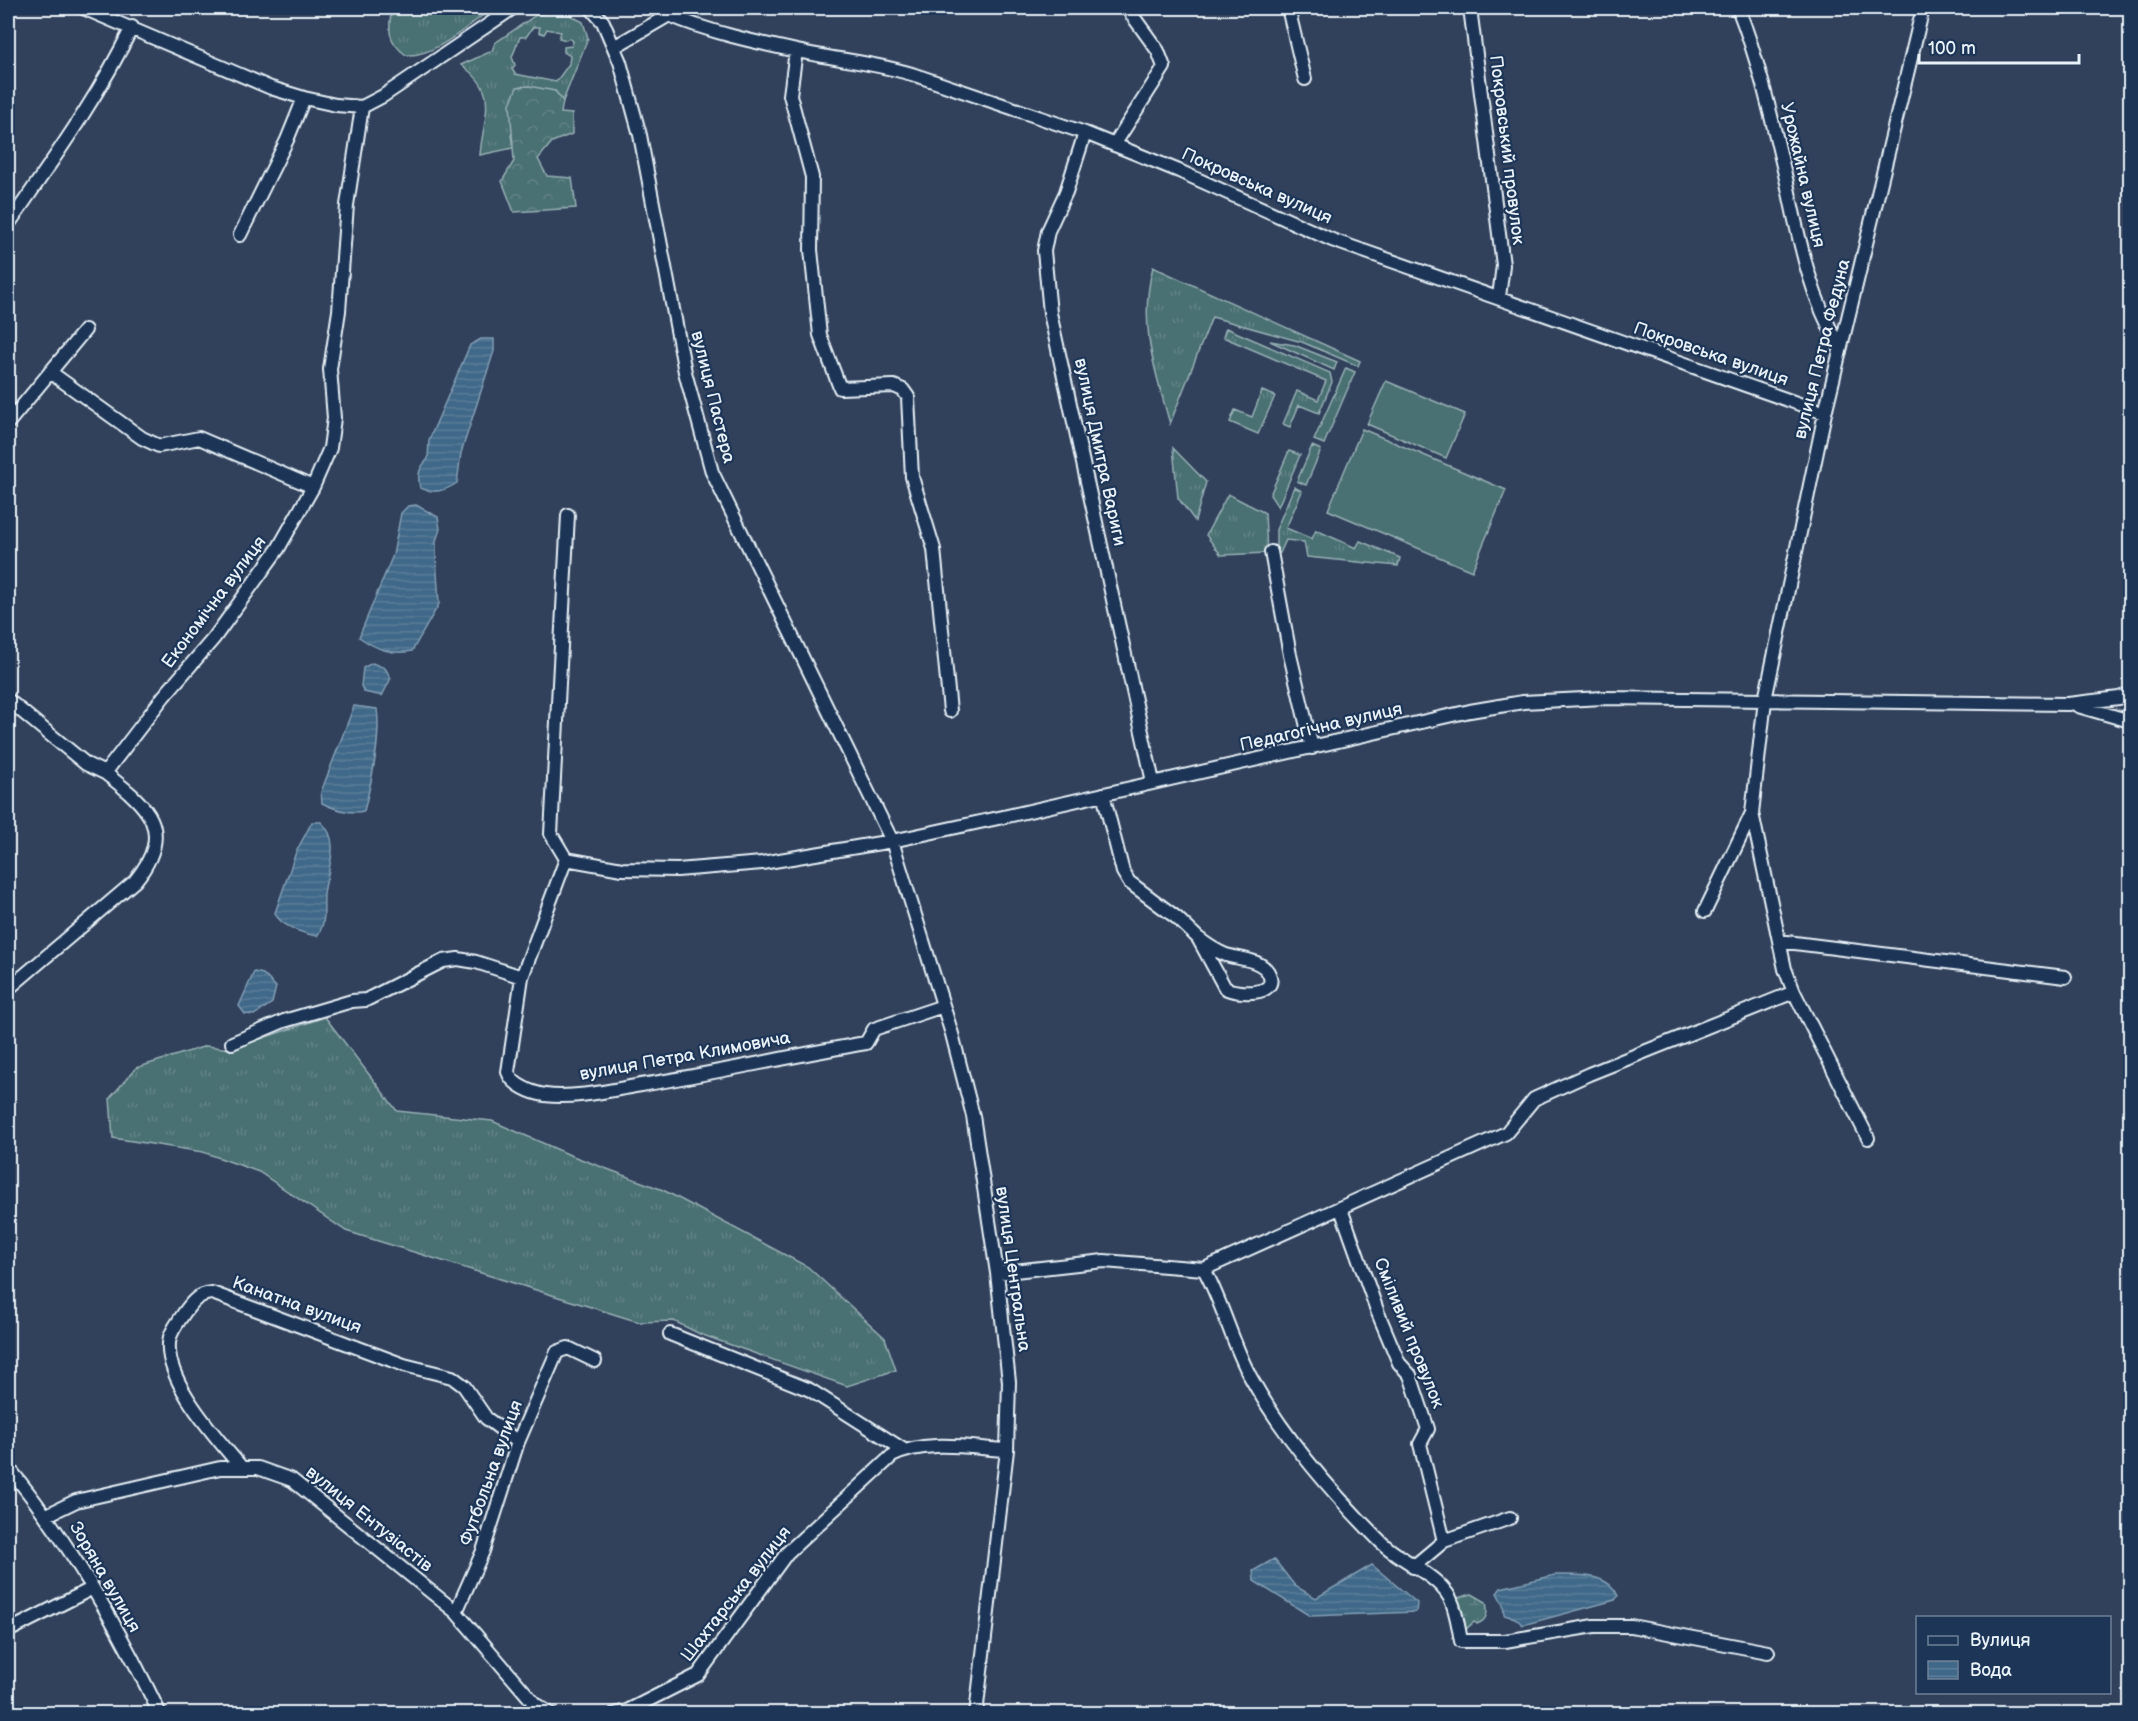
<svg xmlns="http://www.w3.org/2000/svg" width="2138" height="1721" font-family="'Balsamiq Sans',sans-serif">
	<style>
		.grass { fill: url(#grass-tufts); stroke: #98b0b5; stroke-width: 1.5; fill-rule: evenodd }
		.forest { fill: url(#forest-crowns); stroke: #98b0b5; stroke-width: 1.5 }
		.wetland { fill: url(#wetland-marsh); stroke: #98b0b5; stroke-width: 1.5 }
		.pitch { fill: #496f72; stroke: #98b0b5; stroke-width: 1.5 }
		.water { fill: url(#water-rules); stroke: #839fb5; stroke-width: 1.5 }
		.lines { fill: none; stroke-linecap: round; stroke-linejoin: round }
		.minor-casing { stroke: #e8f1f8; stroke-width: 16 }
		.minor { stroke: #1d3557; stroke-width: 12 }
		.labels { text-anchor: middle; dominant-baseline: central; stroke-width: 4.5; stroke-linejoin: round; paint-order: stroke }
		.street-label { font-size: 18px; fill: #e8f1f8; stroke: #1d3557 }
	</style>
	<defs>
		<pattern id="grass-tufts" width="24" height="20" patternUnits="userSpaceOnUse" patternTransform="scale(1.5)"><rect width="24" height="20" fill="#496f72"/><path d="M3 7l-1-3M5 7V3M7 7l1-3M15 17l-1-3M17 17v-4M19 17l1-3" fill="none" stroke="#638487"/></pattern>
		<pattern id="forest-crowns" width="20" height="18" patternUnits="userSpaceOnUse" patternTransform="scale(1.5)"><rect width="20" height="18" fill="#496f72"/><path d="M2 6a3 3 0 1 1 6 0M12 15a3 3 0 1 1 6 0" fill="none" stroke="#638487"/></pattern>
		<pattern id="wetland-marsh" width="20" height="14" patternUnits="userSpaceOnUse" patternTransform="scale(1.5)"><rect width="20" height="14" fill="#496f72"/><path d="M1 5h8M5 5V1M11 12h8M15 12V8" fill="none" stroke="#638487"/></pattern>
		<pattern id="water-rules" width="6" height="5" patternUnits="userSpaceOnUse" patternTransform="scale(1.5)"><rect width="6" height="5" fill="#406888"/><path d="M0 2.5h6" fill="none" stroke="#5c7e9a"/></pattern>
	</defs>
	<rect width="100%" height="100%" fill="#31415c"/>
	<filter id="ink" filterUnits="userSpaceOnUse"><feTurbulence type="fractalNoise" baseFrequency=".0167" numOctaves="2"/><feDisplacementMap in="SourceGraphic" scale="12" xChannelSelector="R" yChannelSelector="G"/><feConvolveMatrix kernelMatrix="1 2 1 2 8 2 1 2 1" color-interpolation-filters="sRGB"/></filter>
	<g filter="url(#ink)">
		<!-- grass -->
		<path class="grass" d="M392,8H493C469,24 436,57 406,55C387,41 388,29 392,8Z
			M560,10L583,22L588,38L563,101L555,91L511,135L513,148L480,155C483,115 501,92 461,65L492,51L495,43L536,15ZM533,27H540L539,32L544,34L547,29L561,32L559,38L566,40L569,38L573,41L572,46L564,47V52L570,56L569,64L556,82L515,74L512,69L515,65L512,57L520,37H526Z
			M1153,267L1360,361L1358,366L1302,342L1212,317L1170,424C1155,370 1138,324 1153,267Z
			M1226,328L1330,373L1332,382L1319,413L1299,405L1290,427L1283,424L1297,391L1318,400L1326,381L1223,337Z
			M1270,341L1294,345L1337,362L1334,370Z
			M1346,368L1355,372L1324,444L1314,440Z
			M1262,391L1275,396L1258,434L1230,422L1235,410L1252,417Z
			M1312,446L1321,450L1306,485L1297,481Z
			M1173,448L1206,482L1195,521L1178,498Z
			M1289,451L1300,455L1278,507L1270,495Z
			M1294,487L1302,491L1286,528L1312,539L1316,530L1356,548L1360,541L1400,558L1398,566L1307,557L1304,542L1286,540L1280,553H1276V530Z
			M1228,494L1265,513L1267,553L1221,555L1206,535Z
			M325,1017L397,1111L492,1121L570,1155L663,1190L808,1267L885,1338L896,1370L847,1386L700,1334L674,1321L639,1322L346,1231L259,1172L203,1152L113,1138L110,1098L136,1068L206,1046L231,1049Z"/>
		<!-- forest -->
		<path class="forest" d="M529,86L555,91L563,101L561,113L572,114V134L552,142L538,159L547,176L572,178L576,208L514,212L502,181L514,161L510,104L517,87Z"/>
		<!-- wetland -->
		<path class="wetland" d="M1472,1594L1486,1602C1488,1612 1488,1620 1477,1624L1474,1622L1465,1630L1457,1598Z"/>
		<!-- pitch -->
		<path class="pitch" d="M1386,381L1465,414L1446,458L1367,424Z
			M1362,429L1506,490L1472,571L1328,510Z"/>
		<!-- water -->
		<path class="water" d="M481,339H494V351L461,453L457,483C445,491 434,494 420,488C417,475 419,468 428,459L429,440L470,345Z
			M416,505L438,517L440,529L436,541V556L439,604L412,651C391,655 376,649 359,637L393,555L401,513L408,506Z
			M372,663L385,668L391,678L382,696L364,692L361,686L363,668Z
			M354,706L377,709C381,737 371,784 364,811C349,814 336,810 322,803L321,792Z
			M312,822H321C343,842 326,871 324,895C323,911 327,922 317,936C304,934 280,926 275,913L296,852Z
			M254,972L263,974L276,987L272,1003L254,1015L245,1014L239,1006Z
			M1274,1559L1295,1586L1316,1598L1372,1565L1417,1603L1416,1612L1310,1616L1254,1581L1253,1571Z
			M1555,1575C1575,1575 1608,1572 1618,1596L1615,1600L1523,1625L1515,1618L1504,1615L1503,1604L1497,1593L1501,1588Z"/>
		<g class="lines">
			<defs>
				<path id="minor" d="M83,8L271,88L304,98L336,105L362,107L383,96L513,8
					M591,8L603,22L620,62L640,135L685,372L712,472L892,841L952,1034L973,1116L997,1273L1009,1382L1007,1450L976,1714
					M1288,8L1305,79
					M1470,8L1503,265L1499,297
					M1738,8C1760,64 1773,124 1787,183C1799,240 1810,297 1840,347
					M669,15C709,32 754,42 797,51C837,60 879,63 918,76L1085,133L1179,171L1332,240L1825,413
					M614,47L669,15L665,8
					M796,51L790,95L812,177L811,250L820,335L840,388L894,386L903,390L908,397L912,477L934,549L950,711
					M1085,133L1066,192L1048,231L1044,251L1050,313L1153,782
					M1114,145L1164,67L1158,51L1127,8
					M8,225C52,161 98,98 132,27
					M240,235L287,140L304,98
					M50,372L142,438L159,446L199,438L313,487
					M8,423L85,330
					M568,515L551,834L566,859L522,977L508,1072C512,1085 532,1093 545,1095C574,1099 612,1090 641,1085C716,1073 790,1056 866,1043L874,1029L943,1006
					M1271,552L1290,655L1312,748
					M8,700L86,764L105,773
					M2078,706L2130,721
					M1103,794L1123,872L1129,882L1177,918L1198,938L1225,988C1236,994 1279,997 1269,974C1262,959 1239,959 1226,955C1216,951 1207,945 1198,938
					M566,859L622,869L677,870L762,863L892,841L1003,817L1470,711L1523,702L1604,698L2068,704L2119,698L2130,694
					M1705,911L1752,813
					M1779,941L2065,977
					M8,989L135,881C176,830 148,806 105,773L164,696L214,638L278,549L313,487L330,448L334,418L330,369L339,311L347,205L362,107
					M232,1043L284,1021L352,1001L366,1000L443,961L458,959L476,962L522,977
					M1868,1138L1794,992L1785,969L1752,813L1765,700L1825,413L1923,8
					M1341,1209L1378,1313L1399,1363L1410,1375L1428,1429L1420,1444L1444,1541
					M1204,1269L1506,1133L1534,1099L1589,1074L1794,992
					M997,1273L1104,1261L1204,1269C1223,1304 1232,1343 1251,1378C1283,1436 1335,1496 1382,1543C1403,1563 1444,1577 1453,1605C1457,1617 1459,1629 1461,1641H1505L1594,1626H1631L1768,1652
					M670,1334L810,1390L904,1450
					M8,1467C69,1541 118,1626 160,1714
					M241,1467C217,1438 160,1377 170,1337C173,1328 179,1321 184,1313C192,1302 198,1294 212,1293L404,1365L452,1377L464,1386L486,1418L518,1442
					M47,1515L76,1501L220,1468H258L292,1480L456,1612L535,1704L551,1714
					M1413,1567L1444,1541L1510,1518
					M456,1612L483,1551L518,1442L557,1352L568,1348L595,1361
					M8,1631L91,1589
					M524,1714L535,1704
					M614,1714L627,1711L698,1675L787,1553L892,1456C926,1439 970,1448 1007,1450"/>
			</defs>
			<!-- minor casing -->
			<use href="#minor" class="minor-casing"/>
			<!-- minor -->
			<use href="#minor" class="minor"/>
		</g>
	</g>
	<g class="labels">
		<!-- street labels -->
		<g class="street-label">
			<text transform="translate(1507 150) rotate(83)">Покровський провулок</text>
			<text transform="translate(1803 175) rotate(77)">Урожайна вулиця</text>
			<text transform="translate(1257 186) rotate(24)">Покровська вулиця</text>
			<text transform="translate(1822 349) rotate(-76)">вулиця Петра Федуна</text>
			<text transform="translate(1711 354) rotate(19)">Покровська вулиця</text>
			<text transform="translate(713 397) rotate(76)">вулиця Пастера</text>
			<text transform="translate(1100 452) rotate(78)">вулиця Дмитра Вариги</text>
			<text transform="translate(214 602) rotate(-53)">Економічна вулиця</text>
			<text transform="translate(1321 727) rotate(-13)">Педагогічна вулиця</text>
			<text transform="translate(685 1056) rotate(-10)">вулиця Петра Климовича</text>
			<text transform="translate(1013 1269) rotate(82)">вулиця Центральна</text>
			<text transform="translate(297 1305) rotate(20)">Канатна вулиця</text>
			<text transform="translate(1409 1333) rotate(68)">Сміливий провулок</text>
			<text transform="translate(491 1473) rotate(-70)">Футбольна вулиця</text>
			<text transform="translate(369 1519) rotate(39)">вулиця Ентузіастів</text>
			<text transform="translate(105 1577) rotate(60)">Зоряна вулиця</text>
			<text transform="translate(736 1594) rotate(-52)">Шахтарська вулиця</text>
		</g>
	</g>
	<!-- margin -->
	<rect width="2138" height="1721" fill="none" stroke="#1d3557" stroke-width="30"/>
	<rect x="15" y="15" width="2108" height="1691" fill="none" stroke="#e8f1f8" stroke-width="2" filter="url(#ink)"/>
	<!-- legend -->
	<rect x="1916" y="1616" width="195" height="78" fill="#1d3557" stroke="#6e8097" stroke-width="1.5"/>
	<rect x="1928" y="1636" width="30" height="9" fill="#1d3557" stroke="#6e8097" stroke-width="1.5"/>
	<text x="1970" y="1646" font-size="18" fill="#e8f1f8">Вулиця</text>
	<rect x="1928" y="1661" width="30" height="18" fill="url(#water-rules)" stroke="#6e8097" stroke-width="1.5"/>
	<text x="1970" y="1676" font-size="18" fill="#e8f1f8">Вода</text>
	<!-- scale -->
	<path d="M1919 54v9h160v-9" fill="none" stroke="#e8f1f8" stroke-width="3"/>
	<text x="1928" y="54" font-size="18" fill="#e8f1f8" stroke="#1d3557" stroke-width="4.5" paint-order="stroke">100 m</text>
</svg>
